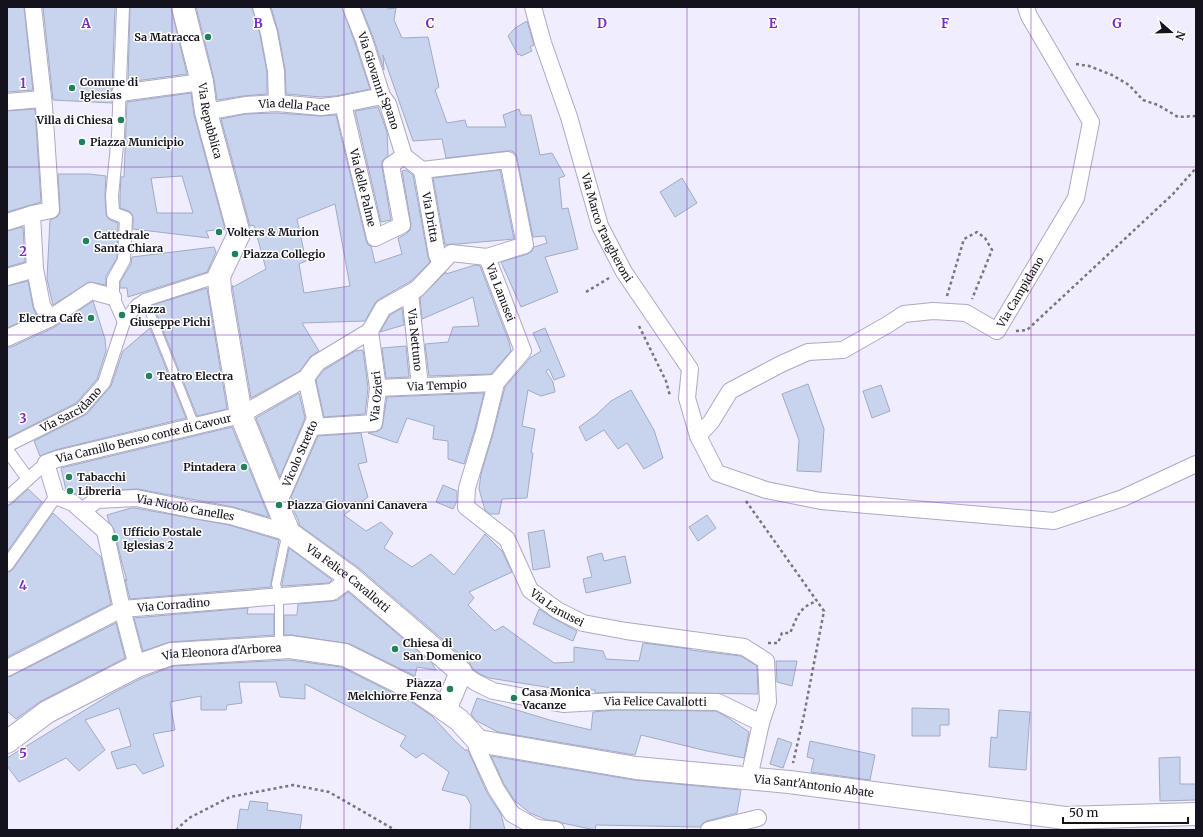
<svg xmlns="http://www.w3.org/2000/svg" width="1203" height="837" font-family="Merriweather,serif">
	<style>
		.building { fill: #c8d4ee; stroke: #a0abc4; fill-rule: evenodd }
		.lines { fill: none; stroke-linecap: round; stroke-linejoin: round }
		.service-casing { stroke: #ada9c3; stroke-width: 10 }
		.pedestrian-casing { stroke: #ada9c3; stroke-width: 14 }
		.minor-casing { stroke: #ada9c3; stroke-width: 18 }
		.secondary-casing { stroke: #ada9c3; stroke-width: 24 }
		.primary-casing { stroke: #ada9c3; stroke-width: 24 }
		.path { stroke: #777582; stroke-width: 2.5; stroke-dasharray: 3 3; stroke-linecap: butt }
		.service { stroke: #fff; stroke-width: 8 }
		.pedestrian { stroke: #fff; stroke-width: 12 }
		.minor { stroke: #fff; stroke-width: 16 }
		.secondary { stroke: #fff; stroke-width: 22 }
		.primary { stroke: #fff; stroke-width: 22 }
		.grid { fill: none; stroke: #7b2cbf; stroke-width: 1; stroke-opacity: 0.55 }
		.poi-dot { fill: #20815a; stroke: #fff; stroke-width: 1.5 }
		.labels { text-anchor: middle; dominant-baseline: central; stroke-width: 3; stroke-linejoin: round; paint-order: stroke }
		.poi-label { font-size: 11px; font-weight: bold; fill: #14121c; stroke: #fff; text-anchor: start }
		.street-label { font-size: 11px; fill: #14121c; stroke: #fff }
		.grid-label { font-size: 13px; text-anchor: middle; font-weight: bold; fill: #7b2cbf; stroke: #fff; stroke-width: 3; stroke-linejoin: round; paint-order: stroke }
	</style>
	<rect width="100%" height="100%" fill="#efedfe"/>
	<!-- building -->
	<path class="building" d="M7,7H24L33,90L7,92Z
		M43,7H115L112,88L111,94L112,98V103L53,100Z
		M130,7H171L187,74L128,82Z
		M196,7H252L260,35L267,72V94L243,96L217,100L214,79Z
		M271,7H342L355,43L370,89L336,96L321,97L286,94L285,69L278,31Z
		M361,7H388V9L396,8L394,20L402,38L428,37L439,87L435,90L447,123L465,120L467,127H506L503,115L519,109L521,115H531L540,155L552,153L565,176L559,178L562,209L568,208L578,249L545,257L558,292L521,307L501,262L528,254L532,251L534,247L547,243L545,236L533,237L517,158L516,154L512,151H507L446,158L442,139L413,141L383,55L384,70L373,37Z
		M527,21L534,45L530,47L532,51L521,56L520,54L518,55L508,36L515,28Z
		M191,93L194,115L225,229L206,231L209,238L133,229V218L132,214L129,211L120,208V196L121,177H124L127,102ZM182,176L193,213H157L151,178Z
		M378,107L387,132L388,156L382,161V167L391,220L381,222L355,111Z
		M35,109L41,202L7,212V111Z
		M277,113L320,116L336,115L366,240L368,245L371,246L375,263L402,254L398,238L406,234L410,230L411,224L402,171L406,170L413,175L428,257L430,262L411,281L378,300L375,303L365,321L302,323L319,351L310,357L300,371L251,398L232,285L233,287L266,269L254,225L250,226L221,119L246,114ZM335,204L350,286L304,293L299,264L306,261L297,219Z
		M500,170L514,239L458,244H452L445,245L433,178Z
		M58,174H89L106,176L105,195L106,214L107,217L110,220L118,223L117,258L106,276V285L89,282L53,305L47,279L50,220L57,217L60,213V210Z
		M682,178L697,203L675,217L660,192Z
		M23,227L25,262L7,267V231Z
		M214,247L216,252L207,272L128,297L127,288H120V282L131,264L132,257Z
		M475,265L480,266L509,342L511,351L491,374L429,376L425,344L448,342L453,327L479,326L473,297L422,319L420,298L446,272V274Z
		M28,281L33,307L36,315L7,328V286Z
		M207,288L227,409L197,416L153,305Z
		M93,301L105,339L106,351L97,379L76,403L7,438V347H11L53,328Z
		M402,308L404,325L380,332L390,315Z
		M150,328L186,418L55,450L40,456L34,441L87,414L111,386L123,351Z
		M545,328L565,376L554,380L549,369L546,371L553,382L555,392L541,396L528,390L522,426L535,429L531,453H533L527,498L502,499L499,514H490L485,510L479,489L481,474L493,434L505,387L530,358L541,351L533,333Z
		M406,346L409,377L386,378L382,348Z
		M363,350L368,388L365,414L324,417L316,380L324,370L355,351Z
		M808,384L824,429L821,472L797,471L799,440L782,394Z
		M881,385L890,411L872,418L863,391Z
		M631,390L654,430L663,458L644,469L627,443L618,449L604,430L586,441L579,427L596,415L611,401Z
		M299,393L305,418L280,477L256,418Z
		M484,393L475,429L464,464L448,459V441L433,439L434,426L407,418L397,443L368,433L378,431L382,428L387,397Z
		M232,427L269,517L233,507L138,489L97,491L89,494H76L66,490L61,468Z
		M361,433L367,462L358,464L368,497L344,515L366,531L381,522L393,533L384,548L412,567L431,554L454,575L485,534L502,551L512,572L469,592L474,598L468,605L478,615L495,631L503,626L554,663L574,662V647L603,651L606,659L639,661L643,643L690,649V650L741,656L757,666L758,694L615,692L595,693V690L558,689L489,678L480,674L473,669L469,662L359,568L299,525V522L294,511L291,497L318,436Z
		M443,485L457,491V501L453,509L436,502Z
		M28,489L42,502L7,552V506L12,504Z
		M131,508H135L229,525L279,540L271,583V587L130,599L125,579L127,581L122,563L114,529L109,522L107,515Z
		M53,513L101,557L111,604L7,657V572H10L13,569Z
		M707,515L716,528L698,541L689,527Z
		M544,530L550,567L533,570L528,533Z
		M289,548L332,580L329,583L282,586V584Z
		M602,553L604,561L625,556L631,583L586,593L583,579L592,577L587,557Z
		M348,592L432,663L436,670L417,667L415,676L350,644L292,635H284V615H297L298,604L333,601L338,600Z
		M248,608L247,614H274V635L170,642L143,651L134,618Z
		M539,609L553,618L577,631L573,641L533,624Z
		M116,623L125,658L41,701L16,719L7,711V677L11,676Z
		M289,660L341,667L413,703L432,716L455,741L465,750H468L487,793L501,814L505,830H470L471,805L466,796L442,790L449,772L423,753L416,758L400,746L406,736L305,684V699L280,697L276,682H239L242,703L227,705L226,710H201V696L170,702L175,730L153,734L164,766L143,774L135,764L117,769L111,752L131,746L119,708L85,720L105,750L79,771L66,758L19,782L7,766V758L111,694L142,678L174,666Z
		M776,661H797L792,686L777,682Z
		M477,698L553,721L591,730L593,712L615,710L716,711L727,717L749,732L744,758L707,751L641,735L635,755L498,732L475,720L471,714Z
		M912,708L949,709V725H940V736H912Z
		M999,710L1030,712L1026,770L989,767L991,737L997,738Z
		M778,738L792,743L783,768L770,764Z
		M810,741L875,755L870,780L811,772L814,759L807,757Z
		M491,756L634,780L741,790L737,813L707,821L703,823L700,827L596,825L595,830L562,823L557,821L547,820L530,813L515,801L504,784Z
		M1180,757V784H1196V800L1160,801L1159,758Z
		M250,801L268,803L267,810L302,815L300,830H237L240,809L248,810Z"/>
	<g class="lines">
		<defs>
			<path id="service" d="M145,300L195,426
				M279,647V596L276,584L285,541L289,533"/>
			<g id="pedestrian">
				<path d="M123,7L118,135L112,196L113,213L126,218L124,260L113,280V297L124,322"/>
				<path id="s1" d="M7,446L81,409L104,383L124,322L137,305L145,300L219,276"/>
				<path d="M7,450L28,479"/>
				<path d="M7,498L46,463"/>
				<path d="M7,565L56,496"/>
			</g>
			<g id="minor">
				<path d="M33,7L44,106L51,210L32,214L35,269L42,305L49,319"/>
				<path d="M261,7L269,33L276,71L277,103"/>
				<path id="s2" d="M351,7L364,40L382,96L388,104L404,156"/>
				<path id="s3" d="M533,7L543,43L569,117L600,226L624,272L690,369L687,398L698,436L717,473L766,490L821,501L1054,521L1123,498L1196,464"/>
				<path d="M120,93L202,82"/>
				<path d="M7,102L42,99"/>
				<path id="s4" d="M343,104L375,238L402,225L391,165L404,156"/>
				<path id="s5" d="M206,112L245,105L277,103L321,107L338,105L382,96"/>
				<path id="s6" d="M422,170L437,255L441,264"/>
				<path d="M7,222L32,214"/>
				<path id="s7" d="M487,257L523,351L496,383L484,432L467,488L466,507L507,539L530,590L557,610L583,623L626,631L744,647L766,661L768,702L761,723L749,778"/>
				<path d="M7,277L35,269"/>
				<path id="s8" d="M410,293L420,386"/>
				<path d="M370,331L383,308L417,289L451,253L487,257L525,245L508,160L422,170L404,156"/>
				<path d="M7,338L49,319L91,291L113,297"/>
				<path id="s9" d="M378,388L496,383"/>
				<path id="s10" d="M312,427L374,423L378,388L370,331"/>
				<path id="s11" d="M698,436L711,422L730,391L781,364L808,352L843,350L887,325L904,314L933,311L966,313L997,331L1076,198L1091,122L1029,16L1026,7"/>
				<path id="s12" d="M278,504L315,419L306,378"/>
				<path id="s13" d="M82,511L97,500L136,498L195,510L231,516L289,533"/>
				<path id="s14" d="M137,666L122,609L105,531L73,503L56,496L46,463L57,459L241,415L306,378L317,363L370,331"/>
				<path id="s15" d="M7,668L122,609L332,592L351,578"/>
				<path id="s16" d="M461,672L475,682L493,691L563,704L615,701L718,702L761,723"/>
				<path d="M478,741L477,748L496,789L512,814L537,828L556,830"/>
				<path d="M709,830L758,818"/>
			</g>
			<g id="secondary">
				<path id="s17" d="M183,7L202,82L206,112L239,234L219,276L220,291L241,415L289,533L351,578L461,672L445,710"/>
			</g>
			<g id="primary">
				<path id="s18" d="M7,742L47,712L137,666L171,654L290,647L345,655L419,692L445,710L459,720L478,741L636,768L789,782L1065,818L1196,814"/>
			</g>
		</defs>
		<!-- service casing -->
		<use href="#service" class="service-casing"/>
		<!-- pedestrian casing -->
		<use href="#pedestrian" class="pedestrian-casing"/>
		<!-- minor casing -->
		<use href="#minor" class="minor-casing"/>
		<!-- secondary casing -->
		<use href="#secondary" class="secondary-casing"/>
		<!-- primary casing -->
		<use href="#primary" class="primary-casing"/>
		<!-- path -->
		<path class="path" d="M1076,64L1089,66L1112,75L1129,85L1143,100L1158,105L1178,117L1196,116
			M586,292L609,278
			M947,296L964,239L977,232L985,238L992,250L972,299
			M639,326L666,381L670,396
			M1016,331L1027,330L1173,194L1196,168
			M746,501L824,611L804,715L793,763
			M768,643H778L782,633H790C798,616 798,608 817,601
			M176,830L189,818L230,797L293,785L329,792L395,830"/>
		<!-- service -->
		<use href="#service" class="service"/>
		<!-- pedestrian -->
		<use href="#pedestrian" class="pedestrian"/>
		<!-- minor -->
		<use href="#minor" class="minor"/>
		<!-- secondary -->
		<use href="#secondary" class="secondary"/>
		<!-- primary -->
		<use href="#primary" class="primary"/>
	</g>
	<!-- grid -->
	<path class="grid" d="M172,7V830M344,7V830M516,7V830M687,7V830M859,7V830M1031,7V830M7,167H1196M7,335H1196M7,502H1196M7,670H1196"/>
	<!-- markers -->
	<g class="poi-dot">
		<circle cx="208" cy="37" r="4"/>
		<circle cx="72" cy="88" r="4"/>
		<circle cx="121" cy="120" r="4"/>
		<circle cx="82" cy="142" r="4"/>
		<circle cx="219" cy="232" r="4"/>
		<circle cx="86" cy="241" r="4"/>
		<circle cx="235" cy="254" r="4"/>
		<circle cx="122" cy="315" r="4"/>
		<circle cx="91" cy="318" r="4"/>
		<circle cx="149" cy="376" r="4"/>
		<circle cx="244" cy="467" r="4"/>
		<circle cx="69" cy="477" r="4"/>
		<circle cx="70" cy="491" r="4"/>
		<circle cx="279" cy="505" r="4"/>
		<circle cx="115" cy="538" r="4"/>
		<circle cx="395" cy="649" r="4"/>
		<circle cx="450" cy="689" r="4"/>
		<circle cx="514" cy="698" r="4"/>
	</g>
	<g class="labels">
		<!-- poi labels -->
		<g class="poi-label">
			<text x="200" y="37" text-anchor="end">Sa Matracca</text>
			<text x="80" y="82">Comune di<tspan x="80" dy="13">Iglesias</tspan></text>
			<text x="113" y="120" text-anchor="end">Villa di Chiesa</text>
			<text x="90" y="142">Piazza Municipio</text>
			<text x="227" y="232">Volters &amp; Murion</text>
			<text x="94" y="235">Cattedrale<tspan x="94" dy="13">Santa Chiara</tspan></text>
			<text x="243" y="254">Piazza Collegio</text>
			<text x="130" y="309">Piazza<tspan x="130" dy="13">Giuseppe Pichi</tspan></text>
			<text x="83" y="318" text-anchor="end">Electra Cafè</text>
			<text x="157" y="376">Teatro Electra</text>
			<text x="236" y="467" text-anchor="end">Pintadera</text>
			<text x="77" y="477">Tabacchi</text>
			<text x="78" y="491">Libreria</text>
			<text x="287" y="505">Piazza Giovanni Canavera</text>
			<text x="123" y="532">Ufficio Postale<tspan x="123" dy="13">Iglesias 2</tspan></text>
			<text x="403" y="643">Chiesa di<tspan x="403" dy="13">San Domenico</tspan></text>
			<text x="442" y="683" text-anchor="end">Piazza<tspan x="442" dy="13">Melchiorre Fenza</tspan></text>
			<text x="522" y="692">Casa Monica<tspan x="522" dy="13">Vacanze</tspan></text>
		</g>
		<!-- street labels -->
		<g class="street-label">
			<text stroke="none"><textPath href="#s2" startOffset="79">Via Giovanni Spano</textPath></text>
			<text stroke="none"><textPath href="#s5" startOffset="89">Via della Pace</textPath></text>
			<text stroke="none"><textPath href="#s17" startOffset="117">Via Repubblica</textPath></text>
			<text stroke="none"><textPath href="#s4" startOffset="86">Via delle Palme</textPath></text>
			<text stroke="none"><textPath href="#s6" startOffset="48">Via Dritta</textPath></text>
			<text stroke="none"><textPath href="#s3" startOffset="233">Via Marco Tangheroni</textPath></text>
			<text stroke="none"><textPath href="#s11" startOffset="392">Via Campidano</textPath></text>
			<text stroke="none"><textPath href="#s7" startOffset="38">Via Lanusei</textPath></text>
			<text stroke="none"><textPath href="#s8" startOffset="47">Via Nettuno</textPath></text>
			<text stroke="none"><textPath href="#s9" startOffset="59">Via Tempio</textPath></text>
			<text stroke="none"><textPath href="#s10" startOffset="89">Via Ozieri</textPath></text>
			<text stroke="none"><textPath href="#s1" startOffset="74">Via Sarcidano</textPath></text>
			<text stroke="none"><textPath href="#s14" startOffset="335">Via Camillo Benso conte di Cavour</textPath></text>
			<text stroke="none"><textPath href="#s12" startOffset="55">Vicolo Stretto</textPath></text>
			<text stroke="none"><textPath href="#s13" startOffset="108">Via Nicolò Canelles</textPath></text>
			<text stroke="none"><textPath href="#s17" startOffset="623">Via Felice Cavallotti</textPath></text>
			<text stroke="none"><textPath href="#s15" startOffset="181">Via Corradino</textPath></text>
			<text stroke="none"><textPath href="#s7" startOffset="411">Via Lanusei</textPath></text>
			<text stroke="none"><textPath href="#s18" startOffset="238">Via Eleonora d'Arborea</textPath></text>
			<text stroke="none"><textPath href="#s16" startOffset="201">Via Felice Cavallotti</textPath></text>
			<text stroke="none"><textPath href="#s18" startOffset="861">Via Sant'Antonio Abate</textPath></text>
		</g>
	</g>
	<g class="grid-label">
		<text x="86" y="28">A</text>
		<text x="258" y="28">B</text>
		<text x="430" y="28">C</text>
		<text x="602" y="28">D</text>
		<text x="773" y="28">E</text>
		<text x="945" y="28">F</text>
		<text x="1117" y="28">G</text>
		<text x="23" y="88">1</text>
		<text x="23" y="256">2</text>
		<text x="23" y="423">3</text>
		<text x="23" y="590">4</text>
		<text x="23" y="758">5</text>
	</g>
	<!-- border -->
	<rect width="1203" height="837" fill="none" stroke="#14121c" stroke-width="16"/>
	<!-- north arrow -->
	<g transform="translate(1171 32) rotate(110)" stroke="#ffffff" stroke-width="3" paint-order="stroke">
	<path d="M0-3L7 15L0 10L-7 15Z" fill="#14121c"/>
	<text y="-6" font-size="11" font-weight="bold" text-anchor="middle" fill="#14121c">N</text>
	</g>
	<!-- scale -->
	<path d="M1063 817v6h125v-6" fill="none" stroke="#14121c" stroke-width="2"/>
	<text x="1069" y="817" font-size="12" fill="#14121c" stroke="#ffffff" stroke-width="3" paint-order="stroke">50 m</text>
</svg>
